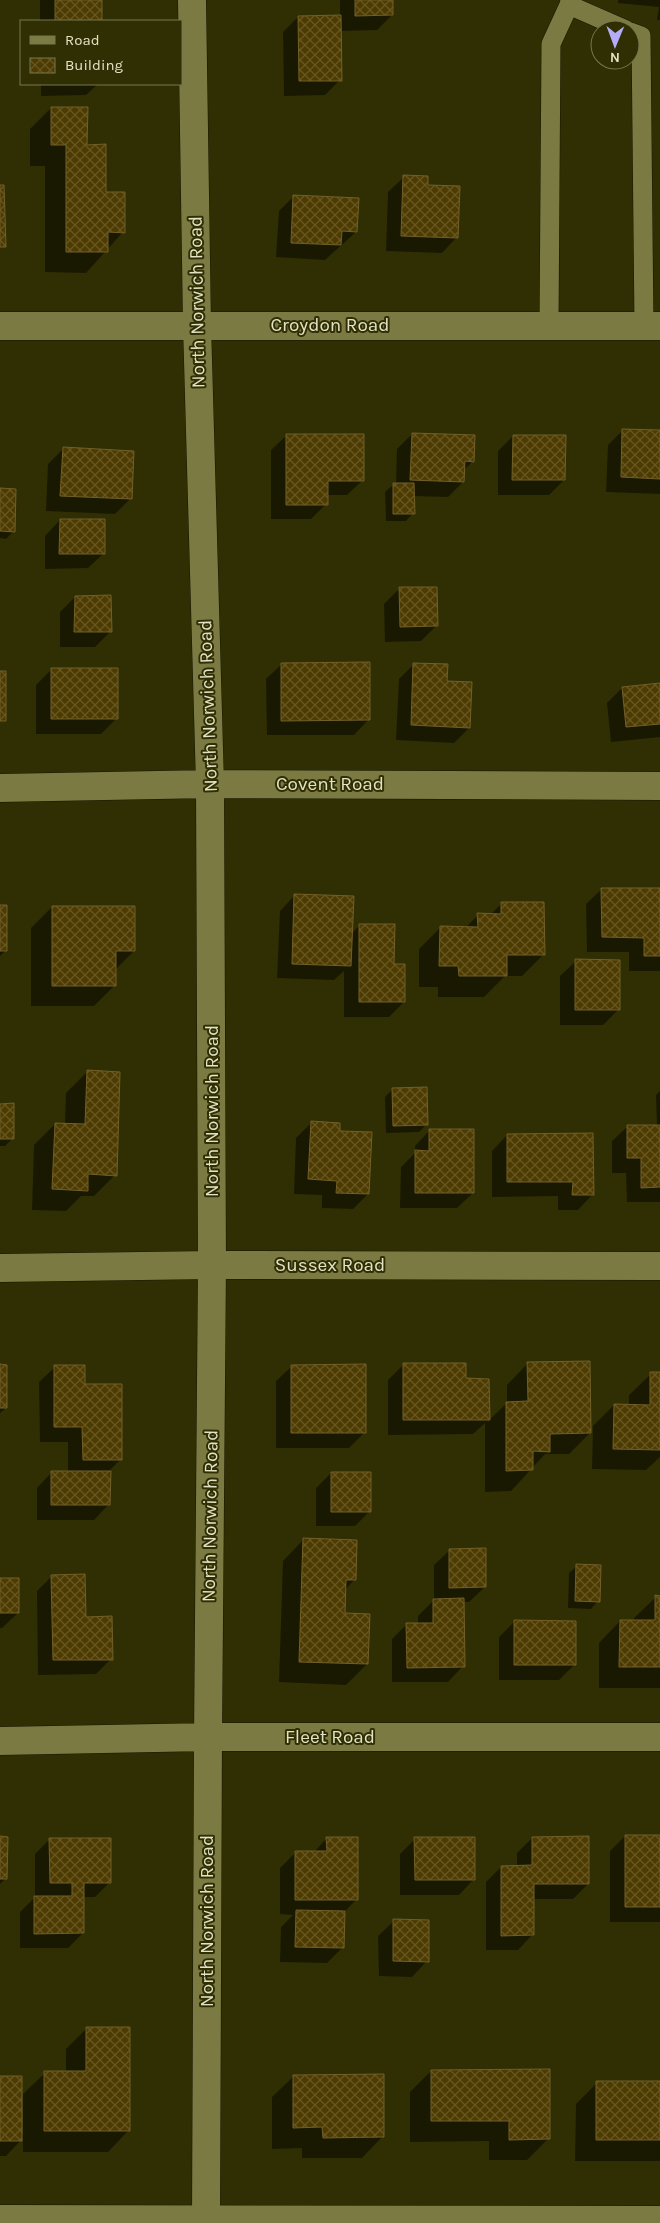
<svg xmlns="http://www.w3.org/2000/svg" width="660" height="2223" font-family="Karla,sans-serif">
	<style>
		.shadow { fill: #0007 }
		.building { fill: url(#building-cross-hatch); stroke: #735f28 }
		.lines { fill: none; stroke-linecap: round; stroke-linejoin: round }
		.lane-casing { stroke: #171700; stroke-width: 20 }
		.street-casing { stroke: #171700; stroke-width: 29 }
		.lane { stroke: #7a7a42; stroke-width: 19 }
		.street { stroke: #7a7a42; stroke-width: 28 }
		.labels { text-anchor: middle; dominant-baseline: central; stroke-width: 4; stroke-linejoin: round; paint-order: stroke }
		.street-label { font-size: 19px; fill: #e2e3c6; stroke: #302f03 }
	</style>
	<defs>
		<pattern id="building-cross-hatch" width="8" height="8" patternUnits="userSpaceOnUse" patternTransform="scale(1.25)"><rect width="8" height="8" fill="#4d3b00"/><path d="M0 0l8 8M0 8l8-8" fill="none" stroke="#665724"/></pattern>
	</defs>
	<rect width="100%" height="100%" fill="#302f03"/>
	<!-- shadow -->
	<path class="shadow" d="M40,0H101V21H40Z
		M340,0H392V15L377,30L340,31V80L325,95L284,96L283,32L298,17L340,16Z
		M618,0H660V20H657L659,7L618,3Z
		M41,84H98L86,95L41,96Z
		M51,108L86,146L105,193L123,232L86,273L45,272V166H30V129Z
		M404,177L426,186L457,237L442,253L386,251L388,192Z
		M294,196L356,232L325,260L276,257L279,211Z
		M623,430L660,432V494L606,492L608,445Z
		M412,434L473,461L463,471V482L448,497L413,496V513L406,521H386L385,492L393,485H396L397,449Z
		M287,435L363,480L347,495H326V504L311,519H271V450Z
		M513,436L564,480L549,495H498V451Z
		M63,449L130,499L115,514L46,511L48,464Z
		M0,490L14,531L6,539L0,538Z
		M60,520L104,553L88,568L45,569V536Z
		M400,588L436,626L421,641L385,642L384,604Z
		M75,597L110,632L95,647H60V612Z
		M282,664L369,719L354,735H267L266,679Z
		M414,664L446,682L469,728L454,743L396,740L399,679Z
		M51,670L116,719L101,734H36V685Z
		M660,684V737L611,742L607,703L622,688Z
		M602,889H660V971H629V952H587L586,904Z
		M295,895L351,934L360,925L393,966L404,1002L389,1017H344V971L334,980L277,978L280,911Z
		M502,903L543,955L522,976H505L484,997H438V987H419V949L440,928H465L478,915H490Z
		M0,906L6,950L0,956Z
		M52,907L134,951L115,970V985L94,1006H31V928Z
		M576,961L618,1010L603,1025H560V976Z
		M87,1072L115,1175L94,1196H81L66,1211L32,1210L34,1145L55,1124H65L66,1093Z
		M393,1089L426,1125L419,1132L386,1133L385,1097Z
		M660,1091V1202H627L626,1173H612V1141L628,1126H657L656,1095Z
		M0,1105L13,1138L5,1146H0Z
		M311,1123L338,1132L368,1194L353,1209L322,1208V1195L294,1194L296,1138Z
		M430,1130L473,1193L457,1208H400L401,1167L415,1153V1146Z
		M507,1135L593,1194L578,1210H558V1196L492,1197V1151Z
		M528,1363L590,1433L569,1454H545L511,1491L485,1492V1423L473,1434L388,1435V1380L403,1365L464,1380H488V1421L507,1403V1385Z
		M0,1366L6,1408L0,1413Z
		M292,1366L365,1432L349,1448H276V1381Z
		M55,1367L84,1386L121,1459L109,1471V1504L94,1520H37V1488L52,1472H68V1442H40L39,1382Z
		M651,1374H660V1457L646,1470L592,1469L593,1426L614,1405H629V1395Z
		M331,1473L370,1511L355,1526H316V1488Z
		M304,1539L354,1580L345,1590L344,1614L367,1664L346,1685L279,1682L283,1561Z
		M450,1550L485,1587L469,1602H463V1666L448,1682H392V1639L407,1624H418V1616L434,1600V1565Z
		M577,1566L598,1601L591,1609L568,1608L569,1573Z
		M52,1576L85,1618L111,1659L96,1674L38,1675L37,1591Z
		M0,1579L18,1613L2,1628H0Z
		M656,1597H660V1688H599V1643L620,1621H634V1618Z
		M515,1621L574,1665L559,1680H499V1637Z
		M625,1836H660V1922H610V1851Z
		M0,1838L5,1879L0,1884Z
		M327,1838L356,1900L343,1913L342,1948L327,1963L280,1962L281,1927L293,1915L280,1914V1868L295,1853H313Z
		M532,1838L588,1884L573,1899H533V1934L518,1950H486V1882L501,1867H517V1853Z
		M50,1839L110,1882L95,1897H83V1933L68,1948H20V1912L35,1897V1854Z
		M415,1839L474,1879L459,1895H400V1854Z
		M394,1921L427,1961L412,1977L379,1976L378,1936Z
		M87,2028L129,2130L108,2152H23V2138L6,2156H0V2077L21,2135H23V2094L45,2073H66V2049Z
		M431,2071L548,2139L527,2160H489V2141L410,2142V2092Z
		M294,2076L383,2136L362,2158H302V2148L272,2149V2097Z
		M597,2083H660V2161H575L576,2104Z"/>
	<!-- building -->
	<path class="building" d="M55,0H102V21H55Z
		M355,0H393V15L355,16Z
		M341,15L342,81H299L298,16Z
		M51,107H88L87,145L106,144V192H125V233L108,232V252H66V145H51Z
		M403,175L428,176V185L460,186L458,238L401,236Z
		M0,185H4L6,247H0Z
		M293,195L359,198L357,232L342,231L341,245L291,243Z
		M622,429L660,430V479L621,477Z
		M412,433L475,435L474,462L465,461L464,482L410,480Z
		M286,434H364V481H328V505H286Z
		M513,435H566L565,480H512Z
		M63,447L134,451L132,499L60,496Z
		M393,483H414L415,514H393Z
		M0,488L16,489L15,532L0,531Z
		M60,519H105V554H59Z
		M399,587H437L438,626L400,627Z
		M111,595L112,632H74L75,596Z
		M370,662V720L281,721V663Z
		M413,663L448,664L447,681L472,682L470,728L411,725Z
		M51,668H118V719H51Z
		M0,671H6V721H0Z
		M660,683V724L626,727L622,687Z
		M601,888H660V956H644V938L602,937Z
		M294,894L354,896L351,966L292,964Z
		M501,902H544L545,955H507V976H459L458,966H439L440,926L478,927L477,913L501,914Z
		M0,905H7V951H0Z
		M52,906H135V951H116V986H52Z
		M359,924H395L394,964H405V1002H359Z
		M575,959L620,960V1010H575Z
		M87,1070L120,1072L117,1176L88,1174V1191L52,1189L55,1123L85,1124Z
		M427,1087L428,1125L393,1126L392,1088Z
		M14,1103V1139H0V1104Z
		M311,1121L340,1123V1131L372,1132L369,1194L336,1193L337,1181L308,1179Z
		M627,1125H660V1187L641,1188V1158H627Z
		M429,1129H474V1193H415V1150L429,1151Z
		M593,1133L594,1195H572L573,1182H507V1134Z
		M590,1361L591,1433L550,1434V1452L533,1451V1470L506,1471V1402L528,1401L527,1362Z
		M403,1363H466V1378L489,1379L490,1420H403Z
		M0,1364L7,1365V1408H0Z
		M366,1364V1433H291V1365Z
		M54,1365H85V1384H122V1460H83L82,1427H54Z
		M650,1372H660V1450L613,1449L614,1404L650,1405Z
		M51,1471H111L110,1505H51Z
		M331,1472H371V1512H331Z
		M303,1538L357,1540L356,1580H346L345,1613L370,1614L368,1664L299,1662Z
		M486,1548V1587L449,1588V1549Z
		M576,1564L601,1565L600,1602L575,1601Z
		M85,1574L86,1617L112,1616L113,1660H53L51,1575Z
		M0,1578H19V1613H0Z
		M655,1595L660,1596V1667H619L620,1620H655Z
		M464,1598L465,1667L407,1668L406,1623H433V1599Z
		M514,1620L576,1621V1665H514Z
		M625,1835H660V1907H625Z
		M0,1836L8,1837L7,1879H0Z
		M589,1836V1884H534V1935L501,1936V1866L532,1865V1837Z
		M326,1837H358V1900H295V1851H327Z
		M414,1837H475V1880H415Z
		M49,1838H111V1883H84V1933L34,1934V1896H72V1883H50Z
		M296,1910L345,1911L344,1948L295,1947Z
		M393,1919L429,1920V1962L393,1961Z
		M86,2027H130V2131H44V2071H86Z
		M550,2069V2139L509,2140V2121H431V2070Z
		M384,2074V2137L323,2138L322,2127L293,2128V2075Z
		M0,2076H22V2141H0Z
		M596,2081H660V2140H596Z"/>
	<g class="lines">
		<defs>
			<path id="lane" d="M570,0L569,5L626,30
				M630,32L641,36L644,326
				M549,326L551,44L569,5"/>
			<path id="street" d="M192,0L197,325L210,784L212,1265L208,1737L206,2223
				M0,326H660
				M0,788L210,784L660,786
				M0,1268L212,1265L660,1266
				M0,1741L208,1737H660
				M0,2219L660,2220"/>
		</defs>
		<!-- lane casing -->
		<use href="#lane" class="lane-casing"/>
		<!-- street casing -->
		<use href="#street" class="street-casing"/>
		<!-- lane -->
		<use href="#lane" class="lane"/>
		<!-- street -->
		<use href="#street" class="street"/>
	</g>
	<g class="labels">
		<!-- street labels -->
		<g class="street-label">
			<text transform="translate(197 302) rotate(-91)">North Norwich Road</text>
			<text x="330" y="325">Croydon Road</text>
			<text transform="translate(208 706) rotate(-92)">North Norwich Road</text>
			<text x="330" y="784">Covent Road</text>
			<text transform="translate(212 1111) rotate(-90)">North Norwich Road</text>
			<text x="330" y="1265">Sussex Road</text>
			<text transform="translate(210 1516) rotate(-89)">North Norwich Road</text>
			<text x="330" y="1737">Fleet Road</text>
			<text transform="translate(207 1921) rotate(-90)">North Norwich Road</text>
		</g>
	</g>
	<!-- legend -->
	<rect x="20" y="20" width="162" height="65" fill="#302f03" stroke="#777751"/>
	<rect x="30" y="36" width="25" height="8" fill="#7a7a42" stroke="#777751"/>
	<text x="65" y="45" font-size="15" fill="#e2e3c6">Road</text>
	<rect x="30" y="58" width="25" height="15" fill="url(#building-cross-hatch)" stroke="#777751"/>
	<text x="65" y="70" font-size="15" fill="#e2e3c6">Building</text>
	<!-- north arrow -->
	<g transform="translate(615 45) rotate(181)"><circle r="24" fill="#302f03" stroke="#777751"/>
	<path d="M0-4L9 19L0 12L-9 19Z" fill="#b5acf8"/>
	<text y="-8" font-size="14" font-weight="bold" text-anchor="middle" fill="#e2e3c6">N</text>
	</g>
</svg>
